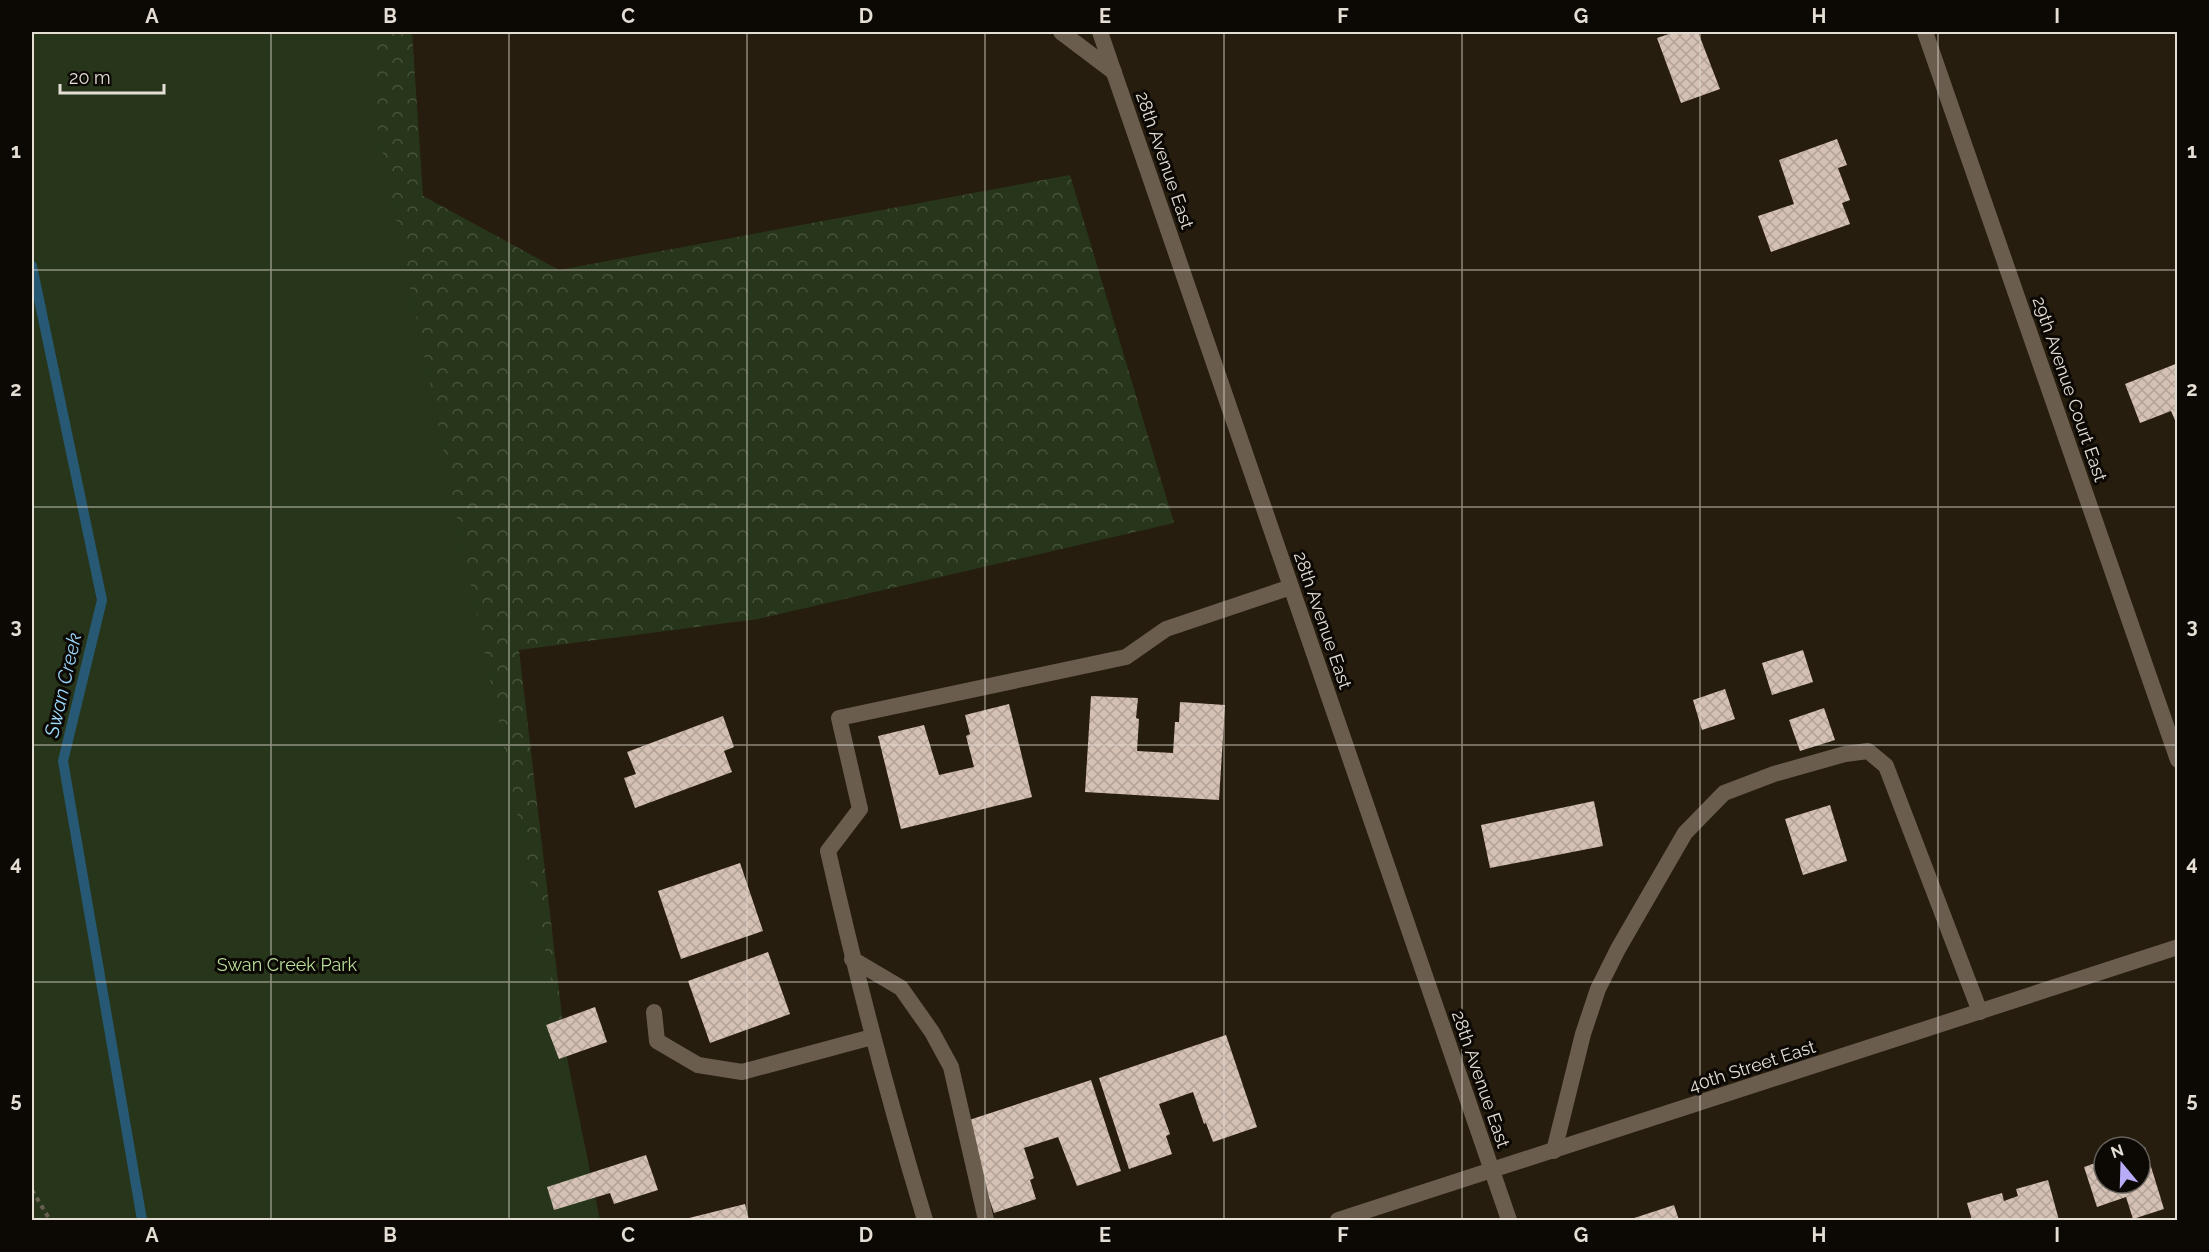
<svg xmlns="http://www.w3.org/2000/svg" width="2209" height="1252" font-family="Raleway,sans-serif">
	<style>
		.forest { fill: url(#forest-crowns) }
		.park { fill: #27361a }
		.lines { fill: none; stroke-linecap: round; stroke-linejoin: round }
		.stream { stroke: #275975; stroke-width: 10 }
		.building { fill: url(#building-cross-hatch) }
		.path { stroke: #685f53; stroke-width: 4; stroke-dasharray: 4.5 4.5; stroke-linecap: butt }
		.service { stroke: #6a5d4d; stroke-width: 16 }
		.minor { stroke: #6a5d4d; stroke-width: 16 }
		.grid { fill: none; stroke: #e5ded5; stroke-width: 1.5; stroke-opacity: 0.55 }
		.labels { text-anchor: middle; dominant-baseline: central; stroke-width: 6; stroke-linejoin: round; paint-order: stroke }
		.street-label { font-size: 18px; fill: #e5ded5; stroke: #0c0804 }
		.park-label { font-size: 18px; fill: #b9df9a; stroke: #0c0804 }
		.water-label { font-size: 20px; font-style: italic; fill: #9ad7fc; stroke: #0c0804 }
		.neatline { fill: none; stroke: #e5ded5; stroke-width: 2 }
		.grid-label { font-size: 20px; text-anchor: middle; font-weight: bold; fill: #e5ded5 }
	</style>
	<defs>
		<pattern id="forest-crowns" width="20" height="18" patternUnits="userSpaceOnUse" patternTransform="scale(1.5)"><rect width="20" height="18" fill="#27361a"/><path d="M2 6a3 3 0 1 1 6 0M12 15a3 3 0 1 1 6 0" fill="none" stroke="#46533a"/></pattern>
		<pattern id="building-cross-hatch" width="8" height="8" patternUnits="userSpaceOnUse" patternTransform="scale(1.5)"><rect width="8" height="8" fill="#d5c0b4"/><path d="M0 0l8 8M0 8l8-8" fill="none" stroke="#b1a197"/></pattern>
	</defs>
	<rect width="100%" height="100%" fill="#271d0f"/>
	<!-- forest -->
	<path class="forest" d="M32,32H412L423,196L559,270L1070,175L1174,523L758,619L519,650L586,1220H32Z"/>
	<!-- park -->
	<path class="park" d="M32,32H374L377,124L600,1220H32Z"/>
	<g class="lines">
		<!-- stream -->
		<path class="stream" d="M32,266L102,600L63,761L142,1220"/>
	</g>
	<!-- building -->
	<path class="building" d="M1675,32H1698L1720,89L1681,103L1657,38Z
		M1837,139L1847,165L1838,168L1850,200L1842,203L1850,224L1771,252L1758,216L1794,204L1779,160Z
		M2178,363V427L2171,411L2140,423L2125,384Z
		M1803,650L1813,682L1772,695L1762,663Z
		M1725,689L1735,719L1702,730L1693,700Z
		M1091,696L1138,698L1136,718L1139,719L1137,751L1173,753L1175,722H1179L1180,702L1225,705L1219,800L1085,792Z
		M1009,704L1032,797L901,829L878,736L924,725L939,775L974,767L966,736L970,734L965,715Z
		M1824,708L1835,740L1800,751L1789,720Z
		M723,716L734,747L724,751L732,772L635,808L624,778L636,774L627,752Z
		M1594,801L1603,846L1490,868L1481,825Z
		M1830,805L1847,861L1803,875L1785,819Z
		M740,863L763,931L681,959L658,891Z
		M768,952L790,1014L710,1043L688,981Z
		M595,1007L607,1042L559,1059L546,1025Z
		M1226,1035L1257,1127L1213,1142L1206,1123L1204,1124L1193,1092L1159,1104L1170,1134L1166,1136L1172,1154L1129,1169L1099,1078Z
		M1091,1080L1121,1171L1077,1186L1058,1137L1024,1148L1034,1178L1030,1180L1036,1199L994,1213L963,1122Z
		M2145,1147L2164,1209L2133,1219L2126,1197L2097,1207L2084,1167L2104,1160V1183H2140V1149Z
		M646,1155L658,1190L614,1204L610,1193L554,1210L547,1187Z
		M2048,1180L2059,1220H1972L1967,1203L2002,1193L2004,1201L2018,1196L2016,1189Z
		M745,1204L749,1220H681Z
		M1674,1205L1679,1220H1628Z"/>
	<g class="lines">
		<!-- path -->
		<path class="path" d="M32,1190L50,1220"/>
		<!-- service -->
		<path class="service" d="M1061,32L1114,72
			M852,959L901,988L932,1032L951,1067L986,1220
			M654,1012L657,1041L698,1065L742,1072L872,1037
			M1554,1151L1583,1034L1598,989L1618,949L1685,833L1724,793L1774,774L1845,754L1868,751L1886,766L1980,1012
			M925,1220C888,1098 856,975 828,851L860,809L839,718L1126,657L1166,629L1291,587"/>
		<!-- minor -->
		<path class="minor" d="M1100,32L1509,1220
			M1925,32L2178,760
			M1338,1220L2178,947"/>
	</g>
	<!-- grid -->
	<path class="grid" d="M271,32V1220M509,32V1220M747,32V1220M985,32V1220M1224,32V1220M1462,32V1220M1700,32V1220M1938,32V1220M32,270H2178M32,507H2178M32,745H2178M32,982H2178"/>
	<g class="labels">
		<!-- street labels -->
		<g class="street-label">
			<text transform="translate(1165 160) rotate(71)">28th Avenue East</text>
			<text transform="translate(2070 389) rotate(71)">29th Avenue Court East</text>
			<text transform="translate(1323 620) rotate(71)">28th Avenue East</text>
			<text transform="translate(1752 1066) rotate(-18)">40th Street East</text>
			<text transform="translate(1481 1079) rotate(71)">28th Avenue East</text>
		</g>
		<!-- park labels -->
		<g class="park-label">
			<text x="287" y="964">Swan Creek Park</text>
		</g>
		<!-- water labels -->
		<g class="water-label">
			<text transform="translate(63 685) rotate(-77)">Swan Creek</text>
		</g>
	</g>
	<!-- border -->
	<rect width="2209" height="1252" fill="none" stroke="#0c0804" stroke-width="66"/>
	<!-- north arrow -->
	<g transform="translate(2122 1165) rotate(341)"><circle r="28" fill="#0c0804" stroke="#635e58" stroke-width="1.5"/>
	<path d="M0-4.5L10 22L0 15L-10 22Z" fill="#b8abf7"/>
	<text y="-9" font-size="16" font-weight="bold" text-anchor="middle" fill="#e5ded5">N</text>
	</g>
	<!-- scale -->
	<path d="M60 84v9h104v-9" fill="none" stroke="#e5ded5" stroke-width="3"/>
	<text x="69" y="84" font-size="18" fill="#e5ded5" stroke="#0c0804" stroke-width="4.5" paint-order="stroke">20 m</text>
	<rect x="33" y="33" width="2143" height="1186" class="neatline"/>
	<g class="grid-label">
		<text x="152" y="23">A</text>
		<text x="390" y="23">B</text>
		<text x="628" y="23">C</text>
		<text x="866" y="23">D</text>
		<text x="1105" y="23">E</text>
		<text x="1343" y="23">F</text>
		<text x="1581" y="23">G</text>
		<text x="1819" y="23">H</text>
		<text x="2057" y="23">I</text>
		<text x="16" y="158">1</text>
		<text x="2192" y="158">1</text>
		<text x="16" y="396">2</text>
		<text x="2192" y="396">2</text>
		<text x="16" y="633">3</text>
		<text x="2192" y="633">3</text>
		<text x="16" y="870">4</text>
		<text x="2192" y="870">4</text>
		<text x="16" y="1107">5</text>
		<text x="2192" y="1107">5</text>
		<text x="152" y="1242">A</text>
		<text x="390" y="1242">B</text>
		<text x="628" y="1242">C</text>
		<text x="866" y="1242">D</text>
		<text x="1105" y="1242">E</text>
		<text x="1343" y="1242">F</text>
		<text x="1581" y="1242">G</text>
		<text x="1819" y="1242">H</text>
		<text x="2057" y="1242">I</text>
	</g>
</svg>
